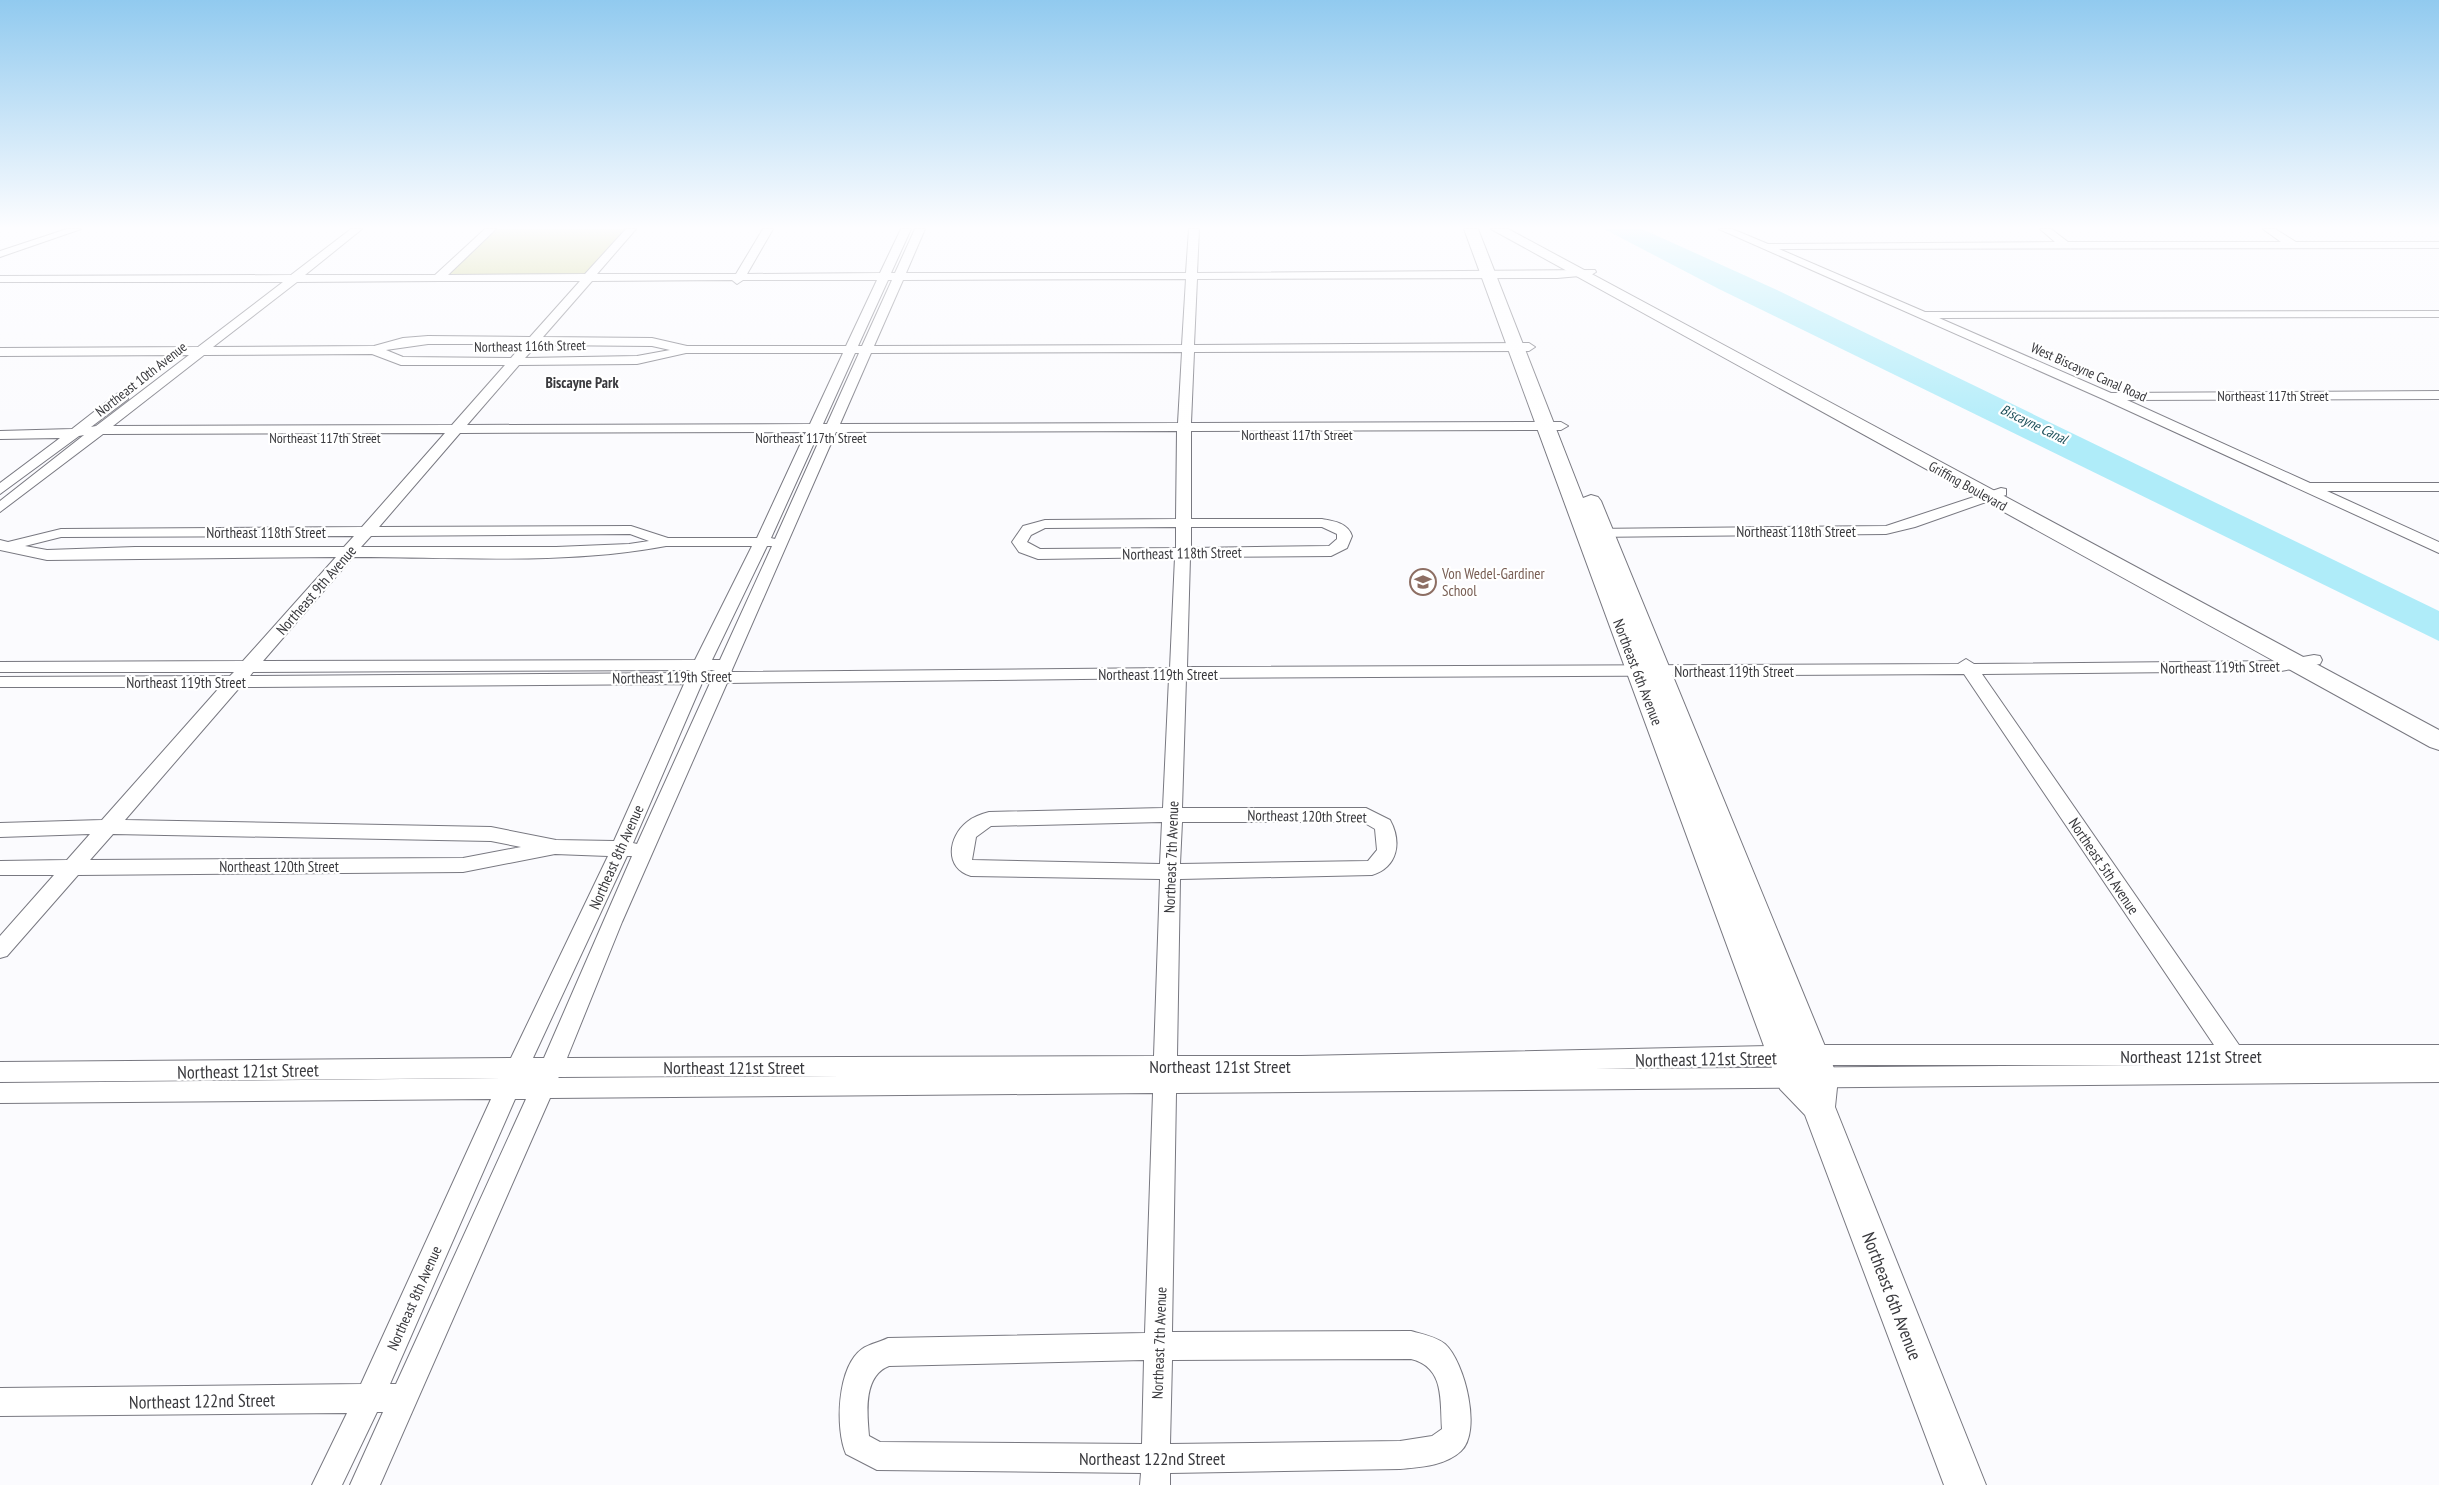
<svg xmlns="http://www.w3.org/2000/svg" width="2439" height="1485" font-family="'PT Sans Narrow',sans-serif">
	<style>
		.green { fill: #ccd28e }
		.water { fill: #afecf9 }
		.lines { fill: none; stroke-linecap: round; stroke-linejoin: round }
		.street-casing { stroke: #787880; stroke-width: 2 }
		.secondary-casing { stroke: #787880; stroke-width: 2 }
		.street { fill: #fff; fill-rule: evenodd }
		.secondary { fill: #fff; fill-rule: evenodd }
		.labels { text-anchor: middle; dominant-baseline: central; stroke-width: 4.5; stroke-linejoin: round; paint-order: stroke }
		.far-street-label { font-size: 14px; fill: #39393d; stroke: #fff }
		.far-water-label { font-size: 14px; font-style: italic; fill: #1d4f59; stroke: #fff }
		.far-quarter-label { font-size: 15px; font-weight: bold; fill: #39393d; stroke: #fff }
		.street-label { font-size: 15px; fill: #39393d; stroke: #fff }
		.education-label { font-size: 15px; fill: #785e54; stroke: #fff; text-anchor: start }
		.near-street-label { font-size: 18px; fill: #39393d; stroke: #fff }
	</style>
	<rect width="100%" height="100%" fill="#fbfbfe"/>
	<!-- green -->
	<path class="green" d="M491,229H631L586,279H437Z"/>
	<!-- water -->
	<path class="water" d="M1604,229H1642L1777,290L2439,611V641L1719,289Z"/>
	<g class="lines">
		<defs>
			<path id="street" d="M67,229H81L0,257V251Z
				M351,229H362L305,275H435L485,229H496L448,275L585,274L626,229H636L597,274H736L763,229H773L747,274L880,273L901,229H911L891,273H895L915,229H925L906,273H1186L1189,229H1199L1197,273L1595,270L1596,272L1591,275L1557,278L1197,279L1194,345L1529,343L1535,347L1529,351L1194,352L1191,423L1561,422L1568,426L1561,430L1191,431V519H1322C1334,521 1348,523 1352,536L1347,548L1331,556L1190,557L1187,667L1958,664L1966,659L1974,664L2281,661L2314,655L2320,656L2322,660L2320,664L2281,671L1982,674L2239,1045H2439V1082L1176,1093L1172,1332L1411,1331C1422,1334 1437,1337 1445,1344C1465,1362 1482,1432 1461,1451C1445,1466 1420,1467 1400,1469L1170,1473V1485H1140L1141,1473L877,1470L846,1454C835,1429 837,1367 862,1349C869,1344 880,1342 888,1338L1145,1333L1153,1093L550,1098L380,1485H350L383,1412H377L342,1485H312L347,1413L0,1416V1388L361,1384L491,1099L0,1103V1083L501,1078L0,1082V1062L511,1058L608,856L555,854L463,872L78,875L7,956L0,958V936L54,875H0V861L67,860L90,834L0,837V823L102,820L220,687H0V677L230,676L234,672H0V662L243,661L336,557L47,560L0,550V540L8,542L61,529L362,527L445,433L103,434L0,512V501L84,435L79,436L0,494V483L60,438L0,439V431L72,429L118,393H128V399L91,427L96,426L189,355L0,356V348L198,347L283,282H0V276L291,275ZM1186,279L1182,345L874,346L903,280ZM732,280L737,284L743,280H877L846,346H687L652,338L543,337L592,281ZM888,280H892L862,346H858ZM441,281H580L530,337L428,336L403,338L374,346L213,347L297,282ZM428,344H523L511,358L403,357L386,350ZM537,345L652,346L670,350L637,356L525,358ZM1182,352L1178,423L840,424L871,353ZM686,353H843L810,424L467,425L519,365L637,364ZM855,353H859L827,424H823ZM372,354L401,365H505L452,425L113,426L204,355ZM1177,431L1176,519L1045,520L1023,526L1012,542L1019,552L1038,559L1175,557L1170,668L731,672L836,432ZM806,432L757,538H668L631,526L379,527L460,433ZM819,432H823L775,539L771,538ZM1176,527V548L1040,549L1027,542L1031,535L1045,528ZM1191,527H1322L1337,534V539L1329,546L1191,548ZM630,534L649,541L629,544L556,547H361L371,536ZM354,536L344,547H135L47,550L25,546L61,537ZM666,546H752L695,660L263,661L353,557C454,557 567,565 666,546ZM767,546H772L720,660H712ZM690,670L689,673L250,676L253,672ZM707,670H715L706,673ZM1964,674L2214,1045H1813L1301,1056H1177L1180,879L1372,875C1398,867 1402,842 1390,820L1366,808H1182L1186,678ZM1169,678L1163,808L989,812C981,814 973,817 967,822C948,837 944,868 971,876L1160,879L1154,1056L567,1058L622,922L727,683ZM702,683H710L637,844L633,843ZM684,684L614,841L556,840L491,827L125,820L240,687ZM1162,822L1160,864L972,860L976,837L991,826ZM1182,822H1363L1375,829L1377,850L1368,861L1180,864ZM113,834L491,841L521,847L463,858L90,860ZM627,856H632L544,1058H533ZM1813,1065H2153L1595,1069ZM746,1076H842L558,1078L559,1077ZM515,1099H526L396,1384H390ZM1411,1359C1445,1367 1440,1401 1442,1429L1432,1436L1400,1441L1170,1444L1172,1360ZM1144,1360L1142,1444L880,1442L869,1436C867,1413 863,1376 889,1366Z
				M1719,229H1732L1768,244L2055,242L2040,229H2051L2068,242H2281L2263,229H2275L2296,242H2439V248L1779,249L1925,312L2439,311V317L1939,318L2111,393L2439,391V399L2127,400L2310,483H2439V491H2327L2439,542V553L2103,399Z
				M2001,488L2006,489V495L1915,527L1886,534L1590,537L1583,533L1590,529L1886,526Z"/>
			<path id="secondary" d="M1464,229H1478L1583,498L1591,495L1598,497L1601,501L1838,1078L1835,1107L1986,1485H1944L1805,1115L1780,1089L1776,1079Z
				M1491,229H1508L2439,730V750L2430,747Z"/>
		</defs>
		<!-- street casing -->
		<use href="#street" class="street-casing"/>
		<!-- secondary casing -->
		<use href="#secondary" class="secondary-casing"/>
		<!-- street -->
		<use href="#street" class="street"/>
		<!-- secondary -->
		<use href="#secondary" class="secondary"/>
	</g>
	<!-- sky -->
	<linearGradient id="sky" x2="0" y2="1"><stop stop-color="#91caef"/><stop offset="0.52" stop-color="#fdfdff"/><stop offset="1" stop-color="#fdfdff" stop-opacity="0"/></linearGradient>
	<rect width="2439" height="437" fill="url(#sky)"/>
	<!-- icons -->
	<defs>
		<symbol id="school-ring" viewBox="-11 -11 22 22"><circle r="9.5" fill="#fff" stroke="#8d6e63" stroke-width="1.5"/><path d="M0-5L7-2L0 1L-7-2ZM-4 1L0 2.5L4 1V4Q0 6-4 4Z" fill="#8d6e63"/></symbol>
	</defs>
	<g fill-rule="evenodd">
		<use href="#school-ring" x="1408" y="567" width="30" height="30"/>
	</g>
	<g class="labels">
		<!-- far-street labels -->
		<g class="far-street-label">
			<text transform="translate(530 346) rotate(-1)">Northeast 116th Street</text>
			<text transform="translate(2089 372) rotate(24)">West Biscayne Canal Road</text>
			<text transform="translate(141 379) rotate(-38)">Northeast 10th Avenue</text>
			<text x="2273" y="396">Northeast 117th Street</text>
			<text x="1297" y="435">Northeast 117th Street</text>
			<text x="325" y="438">Northeast 117th Street</text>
			<text x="811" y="438">Northeast 117th Street</text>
			<text transform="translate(1968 486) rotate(29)">Griffing Boulevard</text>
		</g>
		<!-- far-water labels -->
		<g class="far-water-label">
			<text transform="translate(2034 424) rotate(26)">Biscayne Canal</text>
		</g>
		<!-- far-quarter labels -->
		<g class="far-quarter-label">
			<text x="582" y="382">Biscayne Park</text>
		</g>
		<!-- street labels -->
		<g class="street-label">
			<text x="1796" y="531">Northeast 118th Street</text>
			<text x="266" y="532">Northeast 118th Street</text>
			<text transform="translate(1182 553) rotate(-1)">Northeast 118th Street</text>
			<text transform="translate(316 590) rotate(-49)">Northeast 9th Avenue</text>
			<text transform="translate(2220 667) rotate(-1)">Northeast 119th Street</text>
			<text x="1734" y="671">Northeast 119th Street</text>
			<text transform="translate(1638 672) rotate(69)">Northeast 6th Avenue</text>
			<text x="1158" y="674">Northeast 119th Street</text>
			<text transform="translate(672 677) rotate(-1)">Northeast 119th Street</text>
			<text x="186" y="682">Northeast 119th Street</text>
			<text transform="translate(1307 816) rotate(1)">Northeast 120th Street</text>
			<text transform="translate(616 857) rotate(-66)">Northeast 8th Avenue</text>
			<text transform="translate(1171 857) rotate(-88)">Northeast 7th Avenue</text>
			<text x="279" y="866">Northeast 120th Street</text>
			<text transform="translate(2104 866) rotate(56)">Northeast 5th Avenue</text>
			<text transform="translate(414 1298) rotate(-66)">Northeast 8th Avenue</text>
			<text transform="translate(1159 1343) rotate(-88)">Northeast 7th Avenue</text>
		</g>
		<!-- education labels -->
		<g class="education-label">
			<text x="1442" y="573">Von Wedel-Gardiner<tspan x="1442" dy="17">School</tspan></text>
		</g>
		<!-- near-street labels -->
		<g class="near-street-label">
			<text x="2191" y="1056">Northeast 121st Street</text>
			<text transform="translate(1706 1059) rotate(-1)">Northeast 121st Street</text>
			<text x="1220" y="1066">Northeast 121st Street</text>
			<text x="734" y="1067">Northeast 121st Street</text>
			<text transform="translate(248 1071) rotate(-1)">Northeast 121st Street</text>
			<text transform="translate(1892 1296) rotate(69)">Northeast 6th Avenue</text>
			<text transform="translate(202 1401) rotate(-1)">Northeast 122nd Street</text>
			<text x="1152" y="1458">Northeast 122nd Street</text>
		</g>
	</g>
</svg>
